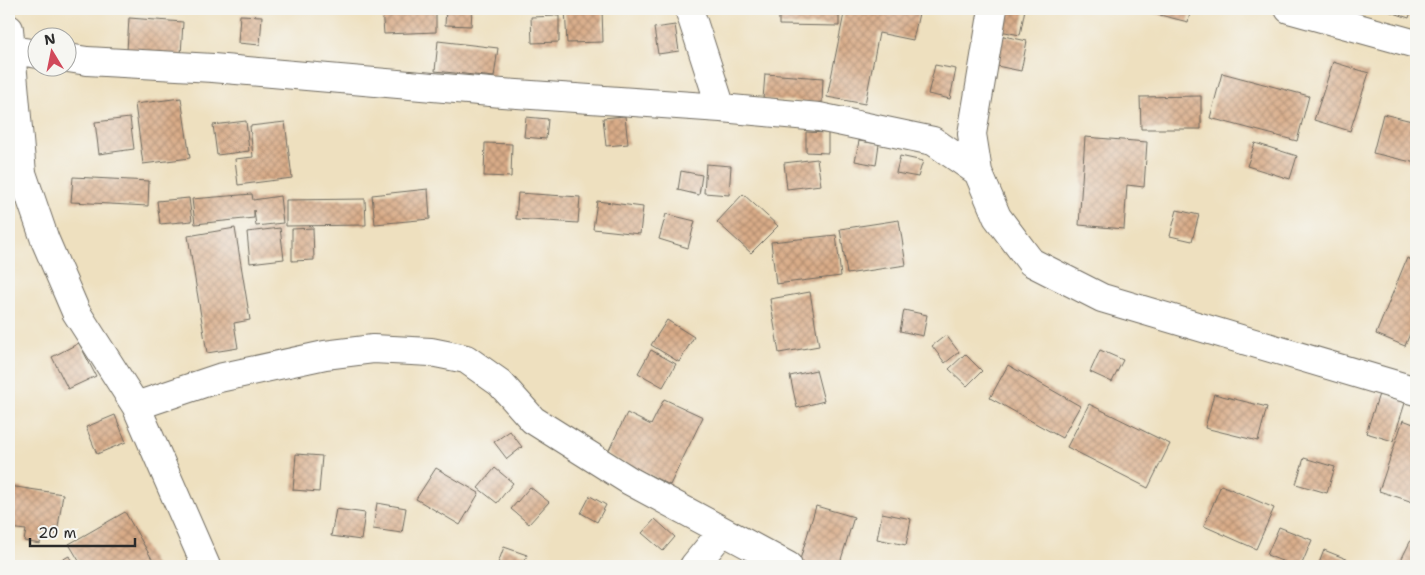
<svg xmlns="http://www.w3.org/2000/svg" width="1425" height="575" font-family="'Shantell Sans',sans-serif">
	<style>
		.building { fill: url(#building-cross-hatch) }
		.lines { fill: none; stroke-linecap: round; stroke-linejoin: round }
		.street-casing { stroke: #6f6a5f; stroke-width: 30 }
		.street { stroke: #fff; stroke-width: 28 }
	</style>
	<defs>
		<pattern id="building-cross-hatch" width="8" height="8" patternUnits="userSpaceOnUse" patternTransform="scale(1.25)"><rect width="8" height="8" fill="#d9ac88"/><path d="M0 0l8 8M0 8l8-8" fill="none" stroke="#b08c6f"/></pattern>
	</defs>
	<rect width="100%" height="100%" fill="#f6f6f2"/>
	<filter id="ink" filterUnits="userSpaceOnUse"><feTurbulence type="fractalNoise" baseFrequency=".02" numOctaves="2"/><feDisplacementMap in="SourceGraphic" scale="10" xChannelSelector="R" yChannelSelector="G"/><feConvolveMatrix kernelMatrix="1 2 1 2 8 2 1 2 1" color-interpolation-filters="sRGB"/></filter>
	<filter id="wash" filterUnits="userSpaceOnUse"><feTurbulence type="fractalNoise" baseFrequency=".0096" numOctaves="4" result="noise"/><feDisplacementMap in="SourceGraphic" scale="20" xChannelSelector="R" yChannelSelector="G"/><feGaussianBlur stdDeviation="1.12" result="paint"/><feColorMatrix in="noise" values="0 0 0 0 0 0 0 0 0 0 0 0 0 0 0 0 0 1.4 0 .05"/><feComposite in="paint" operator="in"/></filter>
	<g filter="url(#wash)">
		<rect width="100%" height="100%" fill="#eee0bf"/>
		<g id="blocks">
			<!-- building -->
			<path class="building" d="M136,9H165V13L136,10Z
				M382,9H436V32L384,34Z
				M446,9H472L471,26L445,25Z
				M565,9H602L603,42L567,43Z
				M779,9H839V26L779,25Z
				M845,9H920L913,40L879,33L865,104L827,97Z
				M1000,9H1025L1020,35L995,30Z
				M1136,9H1191L1188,22Z
				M1389,9H1412L1409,18L1388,11Z
				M240,15L262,16L260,45L238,43Z
				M559,16V42L532,43L531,17Z
				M129,18L183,22L181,55L127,51Z
				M675,25L679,51L658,54L654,28Z
				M999,35L1027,41L1021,71L992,65Z
				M438,41L498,48L494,77L435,71Z
				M1333,62L1369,73L1350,131L1314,120Z
				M935,65L956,69L950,99L928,94Z
				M1222,73L1309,96L1297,141L1210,118Z
				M765,74L823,78L822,103L763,99Z
				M1201,96V129H1141L1140,97Z
				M181,98L190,158L143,164L135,104Z
				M1383,114L1416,122V163L1373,153Z
				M625,116L628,144L606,146L603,118Z
				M526,117L548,119L546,139L524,137Z
				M130,118L134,149L99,154L95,122Z
				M246,121L249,151L217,155L213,125Z
				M285,122L292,178L238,185L235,159L253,157L250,126Z
				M806,132L828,133V153L806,152Z
				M1085,137L1147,142L1144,187L1127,185L1124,229L1079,225Z
				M859,141L879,144L876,165L855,161Z
				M485,143L512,144L511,177L484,176Z
				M1255,143L1297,156L1290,179L1247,166Z
				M900,156L923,161L918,177L896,173Z
				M817,159L821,185L787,189L784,163Z
				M706,164L731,166L729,195L704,193Z
				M681,171L702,175L699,195L678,190Z
				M73,177L149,181L148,206L71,202Z
				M428,189L430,219L375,224L372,195Z
				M518,193L580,197L578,223L516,219Z
				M252,194L253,200L280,196L283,223L256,226L254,210V218L195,224L192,199Z
				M743,194L778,226L751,253L717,222Z
				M189,198L192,221L160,224L157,201Z
				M365,199L366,225L286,226V200Z
				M597,201L643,207L640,234L593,229Z
				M1177,210L1199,215L1192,241L1170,236Z
				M666,214L695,221L688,248L659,239Z
				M899,220L906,265L847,274L840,229Z
				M235,228L250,320L234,323L238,348L207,353L188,236Z
				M280,228L284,259L250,263L247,232Z
				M313,228L314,260L292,261V229Z
				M836,235L841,276L776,284L771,242Z
				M1407,258L1416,262V319L1405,346L1376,334Z
				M810,292L819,346L779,353L770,299Z
				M904,310L927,315L923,336L900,331Z
				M667,320L694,337L679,362L651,345Z
				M946,335L959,352L945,363L932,346Z
				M79,343L96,376L68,389L52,357Z
				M651,350L676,364L663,387L638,373Z
				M1100,350L1123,360L1112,382L1090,372Z
				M965,354L982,371L967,386L949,369Z
				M1008,365L1080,406L1062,438L990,398Z
				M816,370L824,401L797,408L790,376Z
				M1214,394L1267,407L1258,441L1205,428Z
				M1379,394L1405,403L1393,441L1366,433Z
				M664,399L703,417L670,485L607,454L627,413L651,425Z
				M1089,404L1170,444L1148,488L1067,447Z
				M115,415L126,442L97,454L86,427Z
				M1403,420L1416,425V503L1379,491Z
				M510,431L522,447L507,459L494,442Z
				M296,454L322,456L319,492L293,490Z
				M1304,458L1335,467L1327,493L1296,484Z
				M436,468L479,493L460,525L416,499Z
				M495,468L513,483L497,503L478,488Z
				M1221,485L1274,508L1256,549L1204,526Z
				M9,486L63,494L57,534L42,532L40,544L24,541L26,530L9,528Z
				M530,487L549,502L529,524L511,509Z
				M590,496L606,505L597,522L581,513Z
				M377,503L406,508L402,533L373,529Z
				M816,506L854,517L839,566H809L799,563Z
				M336,509L365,513L361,540L331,536Z
				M125,512L156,566H82L69,544Z
				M882,513L911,519L906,545L877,539Z
				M655,519L675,537L663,551L642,533Z
				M1279,527L1312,540L1301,566H1294L1267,555Z
				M1416,530V566H1398Z
				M504,547L527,555L523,566H497Z
				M1324,550L1364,566H1318Z
				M69,556L74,566H51Z"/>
		</g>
	</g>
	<g filter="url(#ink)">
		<use href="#blocks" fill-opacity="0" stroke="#6f6a5f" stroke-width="1"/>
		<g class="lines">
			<defs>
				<path id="street" d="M689,9L721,108
					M1289,9L1416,44
					M9,29L22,173L45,240L76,312L136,406L206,566
					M11,50L38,54
					M68,58L87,61L213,68L502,93L721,108L819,117L933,141L978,172L997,217L1031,262L1102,298L1416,391
					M978,172L972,134L993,9
					M136,406L219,378L325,355L373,349L431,352L466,359L500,383L533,420L630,481L788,566
					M694,566L722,532"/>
			</defs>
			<!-- street casing -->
			<use href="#street" class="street-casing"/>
			<!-- street -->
			<use href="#street" class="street"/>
		</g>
	</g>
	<!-- margin -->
	<rect width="1425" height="575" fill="none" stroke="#f6f6f2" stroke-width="30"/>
	<!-- north arrow -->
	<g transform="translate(52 52) rotate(350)"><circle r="24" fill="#f6f6f2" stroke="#a5a5a2"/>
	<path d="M0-4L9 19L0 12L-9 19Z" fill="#d1495b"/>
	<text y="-8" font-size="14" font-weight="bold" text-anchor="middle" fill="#2b2b2b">N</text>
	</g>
	<!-- scale -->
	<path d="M30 538v8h105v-8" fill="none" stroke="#2b2b2b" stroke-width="2.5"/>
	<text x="38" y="538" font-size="15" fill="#2b2b2b" stroke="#f6f6f2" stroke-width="4" paint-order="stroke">20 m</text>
</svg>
